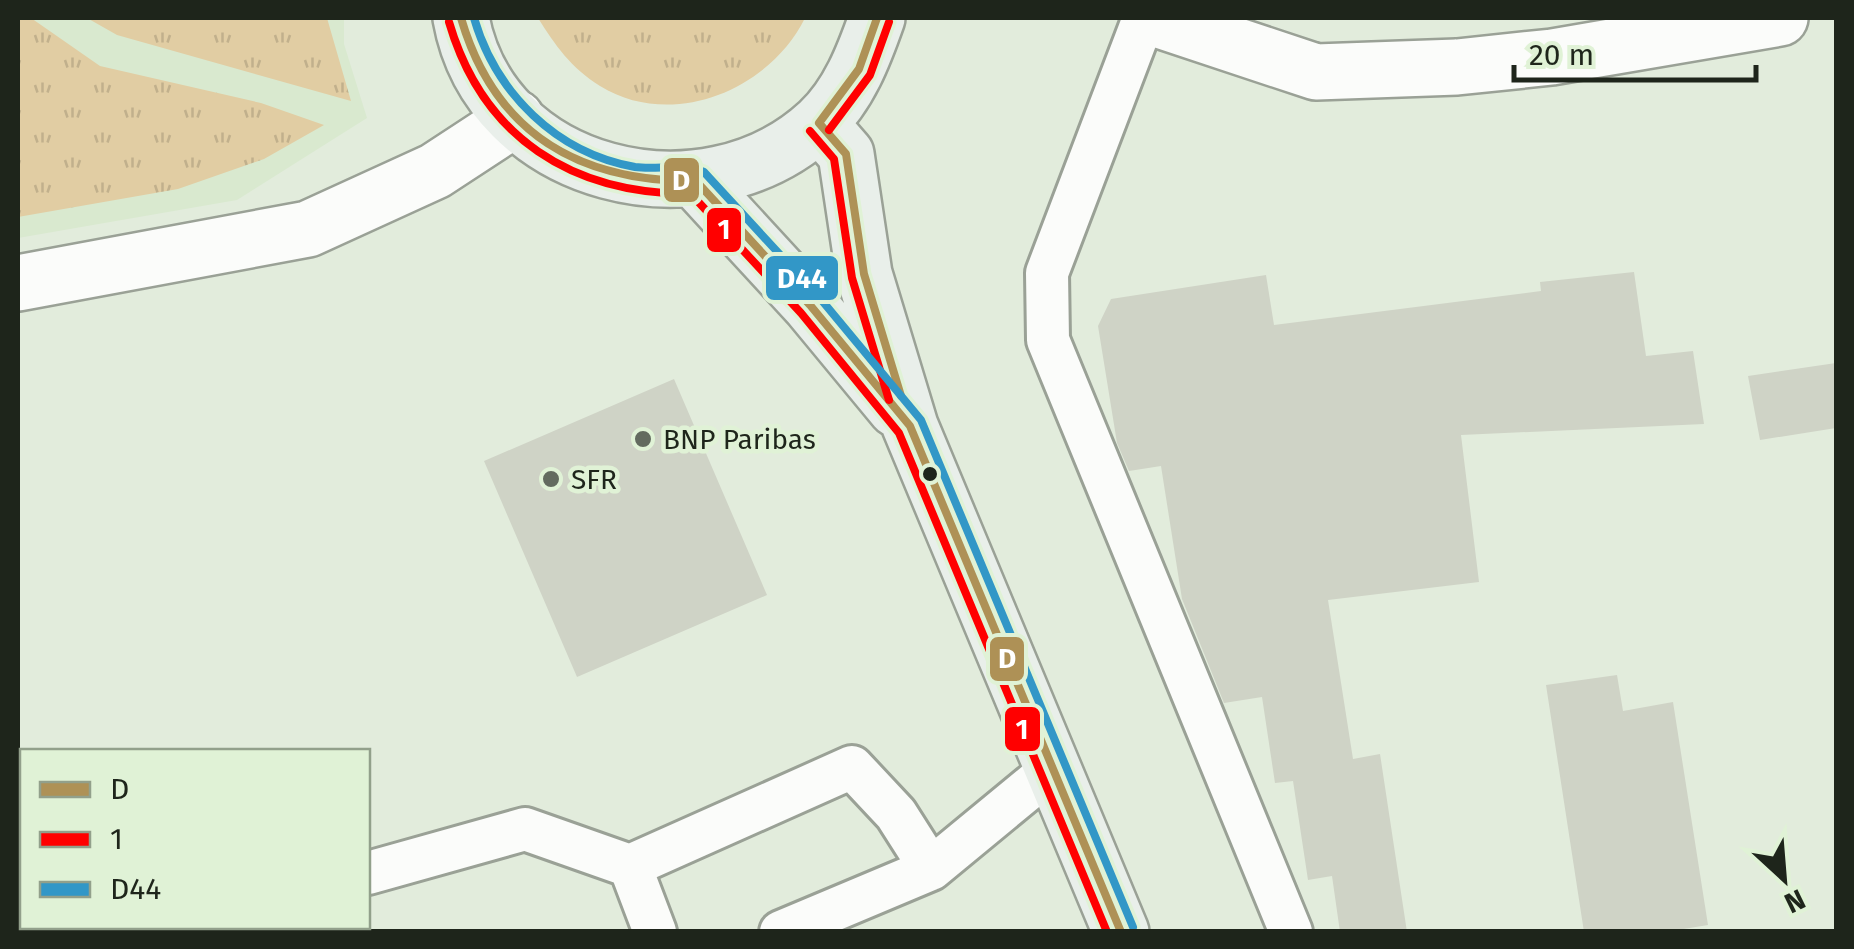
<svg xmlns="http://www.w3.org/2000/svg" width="1854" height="949" font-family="'Fira Sans',sans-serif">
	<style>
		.built { fill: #d9e9cf }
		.grass { fill: url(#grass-tufts) }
		.building { fill: #cfd3c6 }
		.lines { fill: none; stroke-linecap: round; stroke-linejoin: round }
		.lane-casing { stroke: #9aa196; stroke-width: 48 }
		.street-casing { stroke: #9aa196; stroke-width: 60 }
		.secondary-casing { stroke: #9aa196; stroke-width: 60 }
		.lane { stroke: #fbfcfa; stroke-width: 42 }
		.street { stroke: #fbfcfa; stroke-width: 55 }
		.secondary { stroke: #e9efea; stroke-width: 55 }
		.bus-1-casing { stroke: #e0f2d6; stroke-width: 15 }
		.bus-2-casing { stroke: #e0f2d6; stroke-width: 15 }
		.bus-3-casing { stroke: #e0f2d6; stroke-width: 15 }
		.bus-1 { stroke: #ae9156; stroke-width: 8 }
		.bus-2 { stroke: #f00; stroke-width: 8 }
		.bus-3 { stroke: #3297c7; stroke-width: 8 }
		.poi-dot { fill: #636b5f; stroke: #e0f2d6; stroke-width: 4 }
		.bus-dot { fill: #1e251b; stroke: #e0f2d6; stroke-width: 4 }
		.labels { text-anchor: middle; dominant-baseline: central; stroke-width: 9; stroke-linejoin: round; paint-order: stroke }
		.poi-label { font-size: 28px; fill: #1e251b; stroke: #e0f2d6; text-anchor: start }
		.line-badge { stroke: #e0f2d6; stroke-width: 4 }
		.badge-label { font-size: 28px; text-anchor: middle; font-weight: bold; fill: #fff }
	</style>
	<defs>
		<pattern id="grass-tufts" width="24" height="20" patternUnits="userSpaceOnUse" patternTransform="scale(2.5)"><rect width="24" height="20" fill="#e1cda3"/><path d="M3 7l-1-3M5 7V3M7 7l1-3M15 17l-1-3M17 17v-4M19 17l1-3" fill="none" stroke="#c1b08c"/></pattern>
	</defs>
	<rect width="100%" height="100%" fill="#e2ecdc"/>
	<!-- built -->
	<path class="built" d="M18,18H344V44L367,118L237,200L18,238Z"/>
	<!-- grass -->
	<path class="grass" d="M18,18H31L100,66L261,103L324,125L264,159L178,189L18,217Z
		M87,18H327L351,101L117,35Z
		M538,18H537H805C770,89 673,131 600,86C571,68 555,45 538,18Z"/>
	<!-- building -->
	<path class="building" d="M1634,272L1646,356L1693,351L1704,424L1461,435L1479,582L1328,600L1353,759L1380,754L1407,932H1340L1332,876L1308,880L1293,781L1275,783L1262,697L1224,703L1182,599L1161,466L1129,471L1117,443L1098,326L1111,299L1266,275L1274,325L1541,291L1540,282Z
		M1836,363V428L1760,440L1748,376Z
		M674,379L767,595L577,677L484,461Z
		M1617,675L1623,711L1673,702L1708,925L1665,932H1584L1546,685Z"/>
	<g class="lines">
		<defs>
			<path id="lane" d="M1144,18L1047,273L1048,340L1291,932
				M18,815L22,830
				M368,873L525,829L630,866
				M56,926L58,932
				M185,932L199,926
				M655,932L630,866L852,767L896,814L931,869
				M781,932L931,869L1051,770"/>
			<path id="street" d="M1153,18L1316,72L1457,67L1552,57L1780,18
				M18,283L308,229L435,171L516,118"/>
			<path id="secondary" d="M461,18C490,178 703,230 819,123C849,95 864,55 877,18
				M819,123L846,154L864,274L910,426L1121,932
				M696,181L810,305L896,409"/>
		</defs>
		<!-- lane casing -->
		<use href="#lane" class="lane-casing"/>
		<!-- street casing -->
		<use href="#street" class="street-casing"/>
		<!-- secondary casing -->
		<use href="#secondary" class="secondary-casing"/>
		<!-- lane -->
		<use href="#lane" class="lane"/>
		<!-- street -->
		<use href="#street" class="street"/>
		<!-- secondary -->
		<use href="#secondary" class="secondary"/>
		<defs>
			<path id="bus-1" d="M461,18C495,134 580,182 696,181L810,305L910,426L1121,932
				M819,123L846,154L864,274L901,396
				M819,123L859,69L877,18"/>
			<path id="bus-2" d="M449,22C483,138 572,194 691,194L801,313L899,433L1107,932
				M829,130L870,75L889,22
				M810,131L834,159L852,278L889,400"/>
			<path id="bus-3" d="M474,18C496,93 556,153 635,167C657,170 684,163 704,172L819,297L921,420L1133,927"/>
		</defs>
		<!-- bus-1 casing -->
		<use href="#bus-1" class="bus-1-casing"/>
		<!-- bus-2 casing -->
		<use href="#bus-2" class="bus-2-casing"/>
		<!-- bus-3 casing -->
		<use href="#bus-3" class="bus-3-casing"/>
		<!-- bus-1 -->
		<use href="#bus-1" class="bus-1"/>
		<!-- bus-2 -->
		<use href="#bus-2" class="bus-2"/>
		<!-- bus-3 -->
		<use href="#bus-3" class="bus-3"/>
	</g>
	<!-- markers -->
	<g class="poi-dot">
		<circle cx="643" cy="439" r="10"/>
		<circle cx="551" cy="479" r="10"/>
	</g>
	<circle class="bus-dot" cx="930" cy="474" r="9"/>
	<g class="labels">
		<!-- poi labels -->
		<g class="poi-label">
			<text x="663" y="439">BNP Paribas</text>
			<text x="571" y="479">SFR</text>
		</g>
	</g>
	<g class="line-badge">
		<rect x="662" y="156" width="39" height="48" rx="10" fill="#ae9156"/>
		<rect x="705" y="206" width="38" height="48" rx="10" fill="#f00"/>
		<rect x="764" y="254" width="76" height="48" rx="10" fill="#3297c7"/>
		<rect x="988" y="635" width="38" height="48" rx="10" fill="#ae9156"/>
		<rect x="1003" y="705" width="39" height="48" rx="10" fill="#f00"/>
	</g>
	<g class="badge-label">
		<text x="681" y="190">D</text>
		<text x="724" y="239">1</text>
		<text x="802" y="288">D44</text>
		<text x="1007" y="668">D</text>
		<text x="1022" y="739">1</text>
	</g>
	<!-- border -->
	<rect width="1854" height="949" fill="none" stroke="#1e251b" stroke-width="40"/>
	<!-- legend -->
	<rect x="20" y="749" width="350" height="180" fill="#e0f2d6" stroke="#92a08b" stroke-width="2.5"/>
	<rect x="40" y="782" width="50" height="15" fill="#ae9156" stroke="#92a08b" stroke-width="2.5"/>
	<text x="110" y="799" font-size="30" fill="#1e251b">D</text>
	<rect x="40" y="832" width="50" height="15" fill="#ff0000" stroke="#92a08b" stroke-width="2.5"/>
	<text x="110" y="849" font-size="30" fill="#1e251b">1</text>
	<rect x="40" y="882" width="50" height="15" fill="#3297c7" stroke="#92a08b" stroke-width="2.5"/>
	<text x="110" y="899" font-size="30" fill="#1e251b">D44</text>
	<!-- north arrow -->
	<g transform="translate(1784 879) rotate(154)" stroke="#e0f2d6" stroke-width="8" paint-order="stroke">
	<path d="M0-8L18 38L0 25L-18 38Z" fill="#1e251b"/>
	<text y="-15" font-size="28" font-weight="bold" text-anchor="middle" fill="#1e251b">N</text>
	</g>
	<!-- scale -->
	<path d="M1514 65v15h242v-15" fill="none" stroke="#1e251b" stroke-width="5"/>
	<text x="1529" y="65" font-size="30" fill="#1e251b" stroke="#e0f2d6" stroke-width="8" paint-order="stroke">20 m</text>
</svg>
